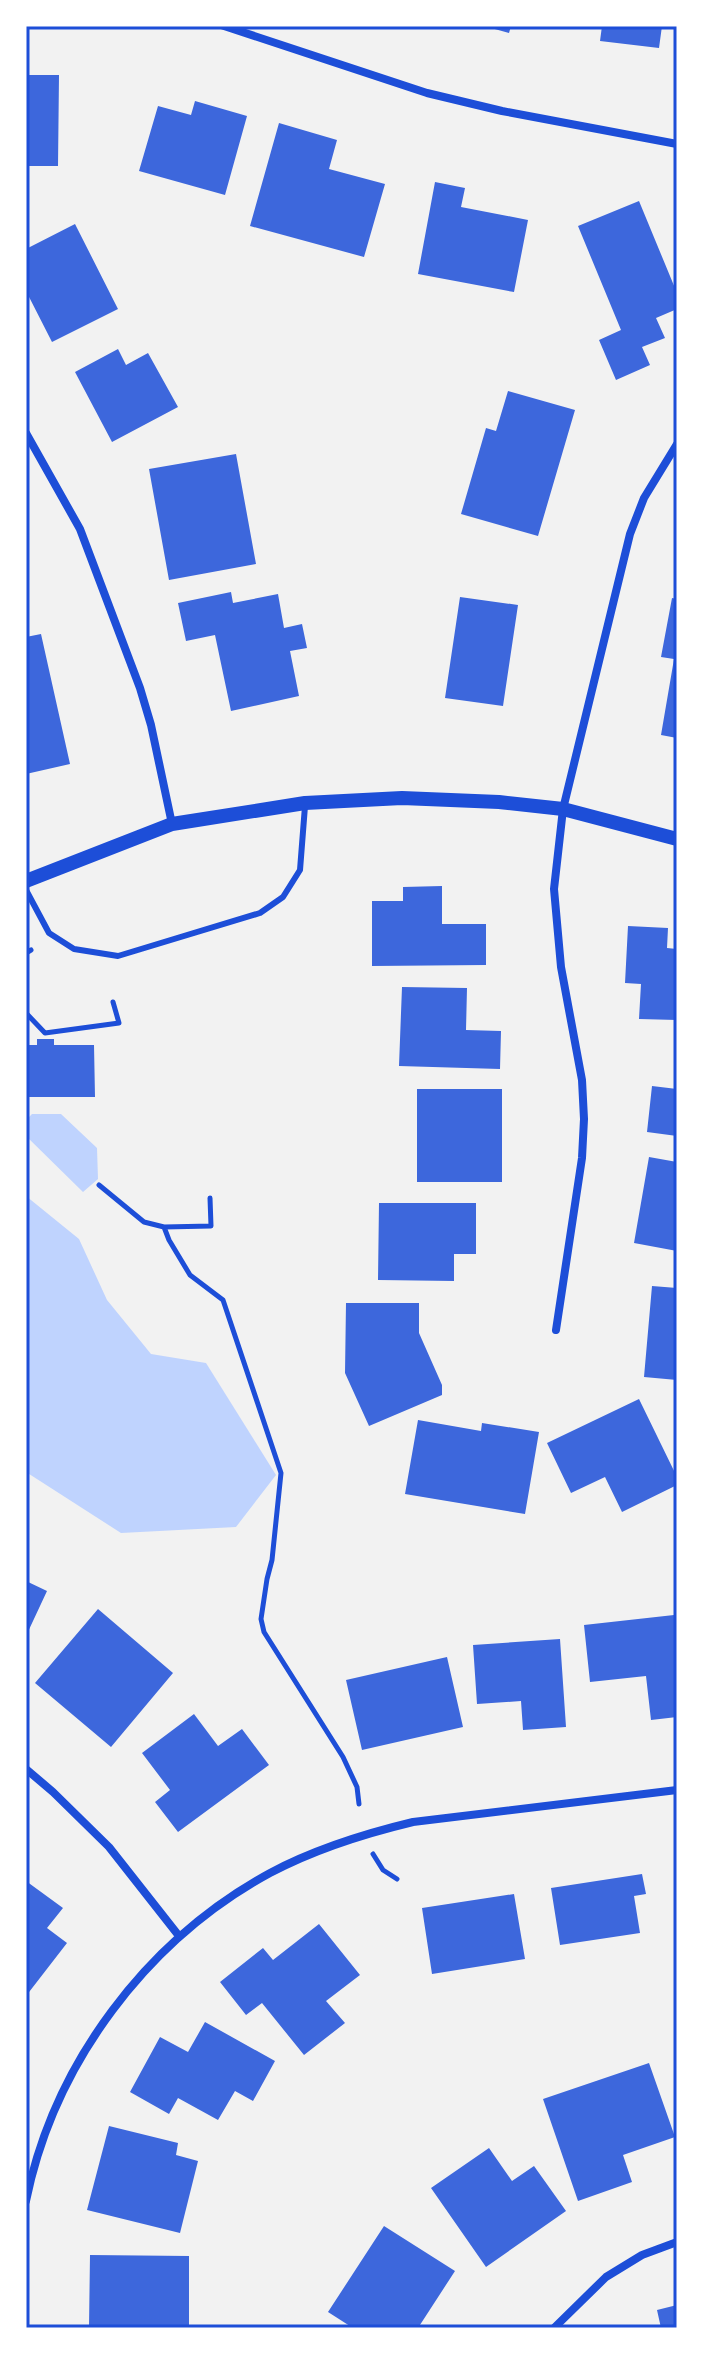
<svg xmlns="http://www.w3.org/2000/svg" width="703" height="2354" font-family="Signika,sans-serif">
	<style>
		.water { fill: #bfd3fe }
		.building { fill: #3d67dc }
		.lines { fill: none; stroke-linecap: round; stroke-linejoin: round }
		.path { stroke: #1d4ed8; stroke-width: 5 }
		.service { stroke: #1d4ed8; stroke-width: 6 }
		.minor { stroke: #1d4ed8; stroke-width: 8 }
		.tertiary { stroke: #1d4ed8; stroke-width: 14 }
		.neatline { fill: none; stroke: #1d4ed8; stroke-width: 3 }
	</style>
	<rect width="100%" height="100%" fill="#f2f2f2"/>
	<!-- water -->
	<path class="water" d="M32,1114H61L97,1148L98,1179L83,1192L26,1136V1120Z
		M26,1196L79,1239L107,1300L151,1354L206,1363L276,1475L236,1527L121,1533L26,1472Z"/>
	<!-- building -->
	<path class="building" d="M484,26H511L509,33Z
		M602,26H662L659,48L600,41Z
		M26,75H59L58,166H26Z
		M195,101L247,116L225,195L139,171L158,106L191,115Z
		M279,123L337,140L329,169L385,184L364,257L250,226Z
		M435,182L465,188L461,207L528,220L514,292L418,274Z
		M639,201L677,293V309L656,318L665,338L642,347L650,365L616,380L599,340L621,330L578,226Z
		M75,224L118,309L52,342L26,291V249Z
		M118,349L126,365L148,353L178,407L112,442L75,372Z
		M508,391L575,410L538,536L461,514L486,428L496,431Z
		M236,454L256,564L169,580L149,469Z
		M231,592L233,603L278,594L284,628L302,624L307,648L290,651L299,696L231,711L215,635L186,641L178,603Z
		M460,597L518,605L503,706L445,698Z
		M672,598L677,599V738L661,735L674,659L661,657Z
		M41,634L70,764L26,774V637Z
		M442,886V924H486V965L372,966V901H403V887Z
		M628,926L668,928L667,948L677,949V1020L639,1019L641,984L625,983Z
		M402,987L467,988L466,1030L501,1031L500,1069L399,1066Z
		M37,1039H54V1045H94L95,1097H26V1045H37Z
		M652,1086L677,1089V1136L647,1132Z
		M417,1089H502V1182H417Z
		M649,1157L677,1162V1251L634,1243Z
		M379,1203H476V1254H454V1281L378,1280Z
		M652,1286L677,1288V1380L644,1377Z
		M346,1303H419V1333L442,1385V1395L369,1426L345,1373Z
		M639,1399L677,1477V1485L622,1512L605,1477L571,1493L547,1443Z
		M418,1420L481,1431L482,1423L539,1432L525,1514L405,1494Z
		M26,1581L47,1591L26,1636Z
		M98,1609L173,1673L111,1747L35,1683Z
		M674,1615L677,1643V1717L651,1720L646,1676L590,1682L584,1625Z
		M560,1639L566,1727L523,1730L521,1701L477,1704L473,1645Z
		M447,1657L463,1727L362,1750L346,1680Z
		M194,1714L218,1746L242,1729L269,1765L178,1832L155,1802L170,1790L142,1753Z
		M642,1874L646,1894L634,1896L640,1933L560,1945L551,1888Z
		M26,1881L63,1908L47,1928L67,1943L26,1996Z
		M514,1894L525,1959L432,1974L422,1908Z
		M319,1924L360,1975L326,2001L345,2023L304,2055L262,2003L246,2015L220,1982L263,1948L273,1960Z
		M205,2022L275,2061L253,2101L235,2091L218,2120L178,2098L169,2114L130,2092L160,2037L188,2052Z
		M649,2063L675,2137L623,2155L632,2182L578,2201L543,2099Z
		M109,2126L178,2143L176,2155L198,2161L180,2233L87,2210Z
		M489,2148L512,2181L534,2166L566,2211L486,2267L431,2188Z
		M384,2226L455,2271L418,2328H353L328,2312Z
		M90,2255L189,2256V2328H89Z
		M677,2305V2328H661L657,2310Z"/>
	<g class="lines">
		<!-- path -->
		<path class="path" d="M26,953L31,950
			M26,1013L45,1033L119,1023L113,1002
			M99,1185L144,1222L164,1227L169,1240L190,1275L223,1300L281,1473L272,1560L267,1579L261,1619L264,1632L343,1757L357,1787L359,1804
			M164,1227L211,1226L210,1198
			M373,1854L383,1870L397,1879"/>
		<!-- service -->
		<path class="service" d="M26,890L49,933L74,949L118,956L260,913L283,897L300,870L305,806"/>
		<!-- minor -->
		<path class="minor" d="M224,26L427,93L502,111L677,144
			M26,433L80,529L140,688L151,725L172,824
			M556,1330L582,1158L584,1119L582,1080L561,967L554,889L563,809L630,534L644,498L677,444
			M26,1769L53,1792L109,1847L179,1936
			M26,2201C54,2063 147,1940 270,1873C315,1849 363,1834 413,1822L677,1790
			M554,2328L606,2277L642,2255L677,2242"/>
		<!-- tertiary -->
		<path class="tertiary" d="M26,881L172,824L305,803L402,798L499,802L563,809L677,839"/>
	</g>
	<!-- border -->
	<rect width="703" height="2354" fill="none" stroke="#ffffff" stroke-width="56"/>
	<rect x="28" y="28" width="647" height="2298" class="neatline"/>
</svg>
